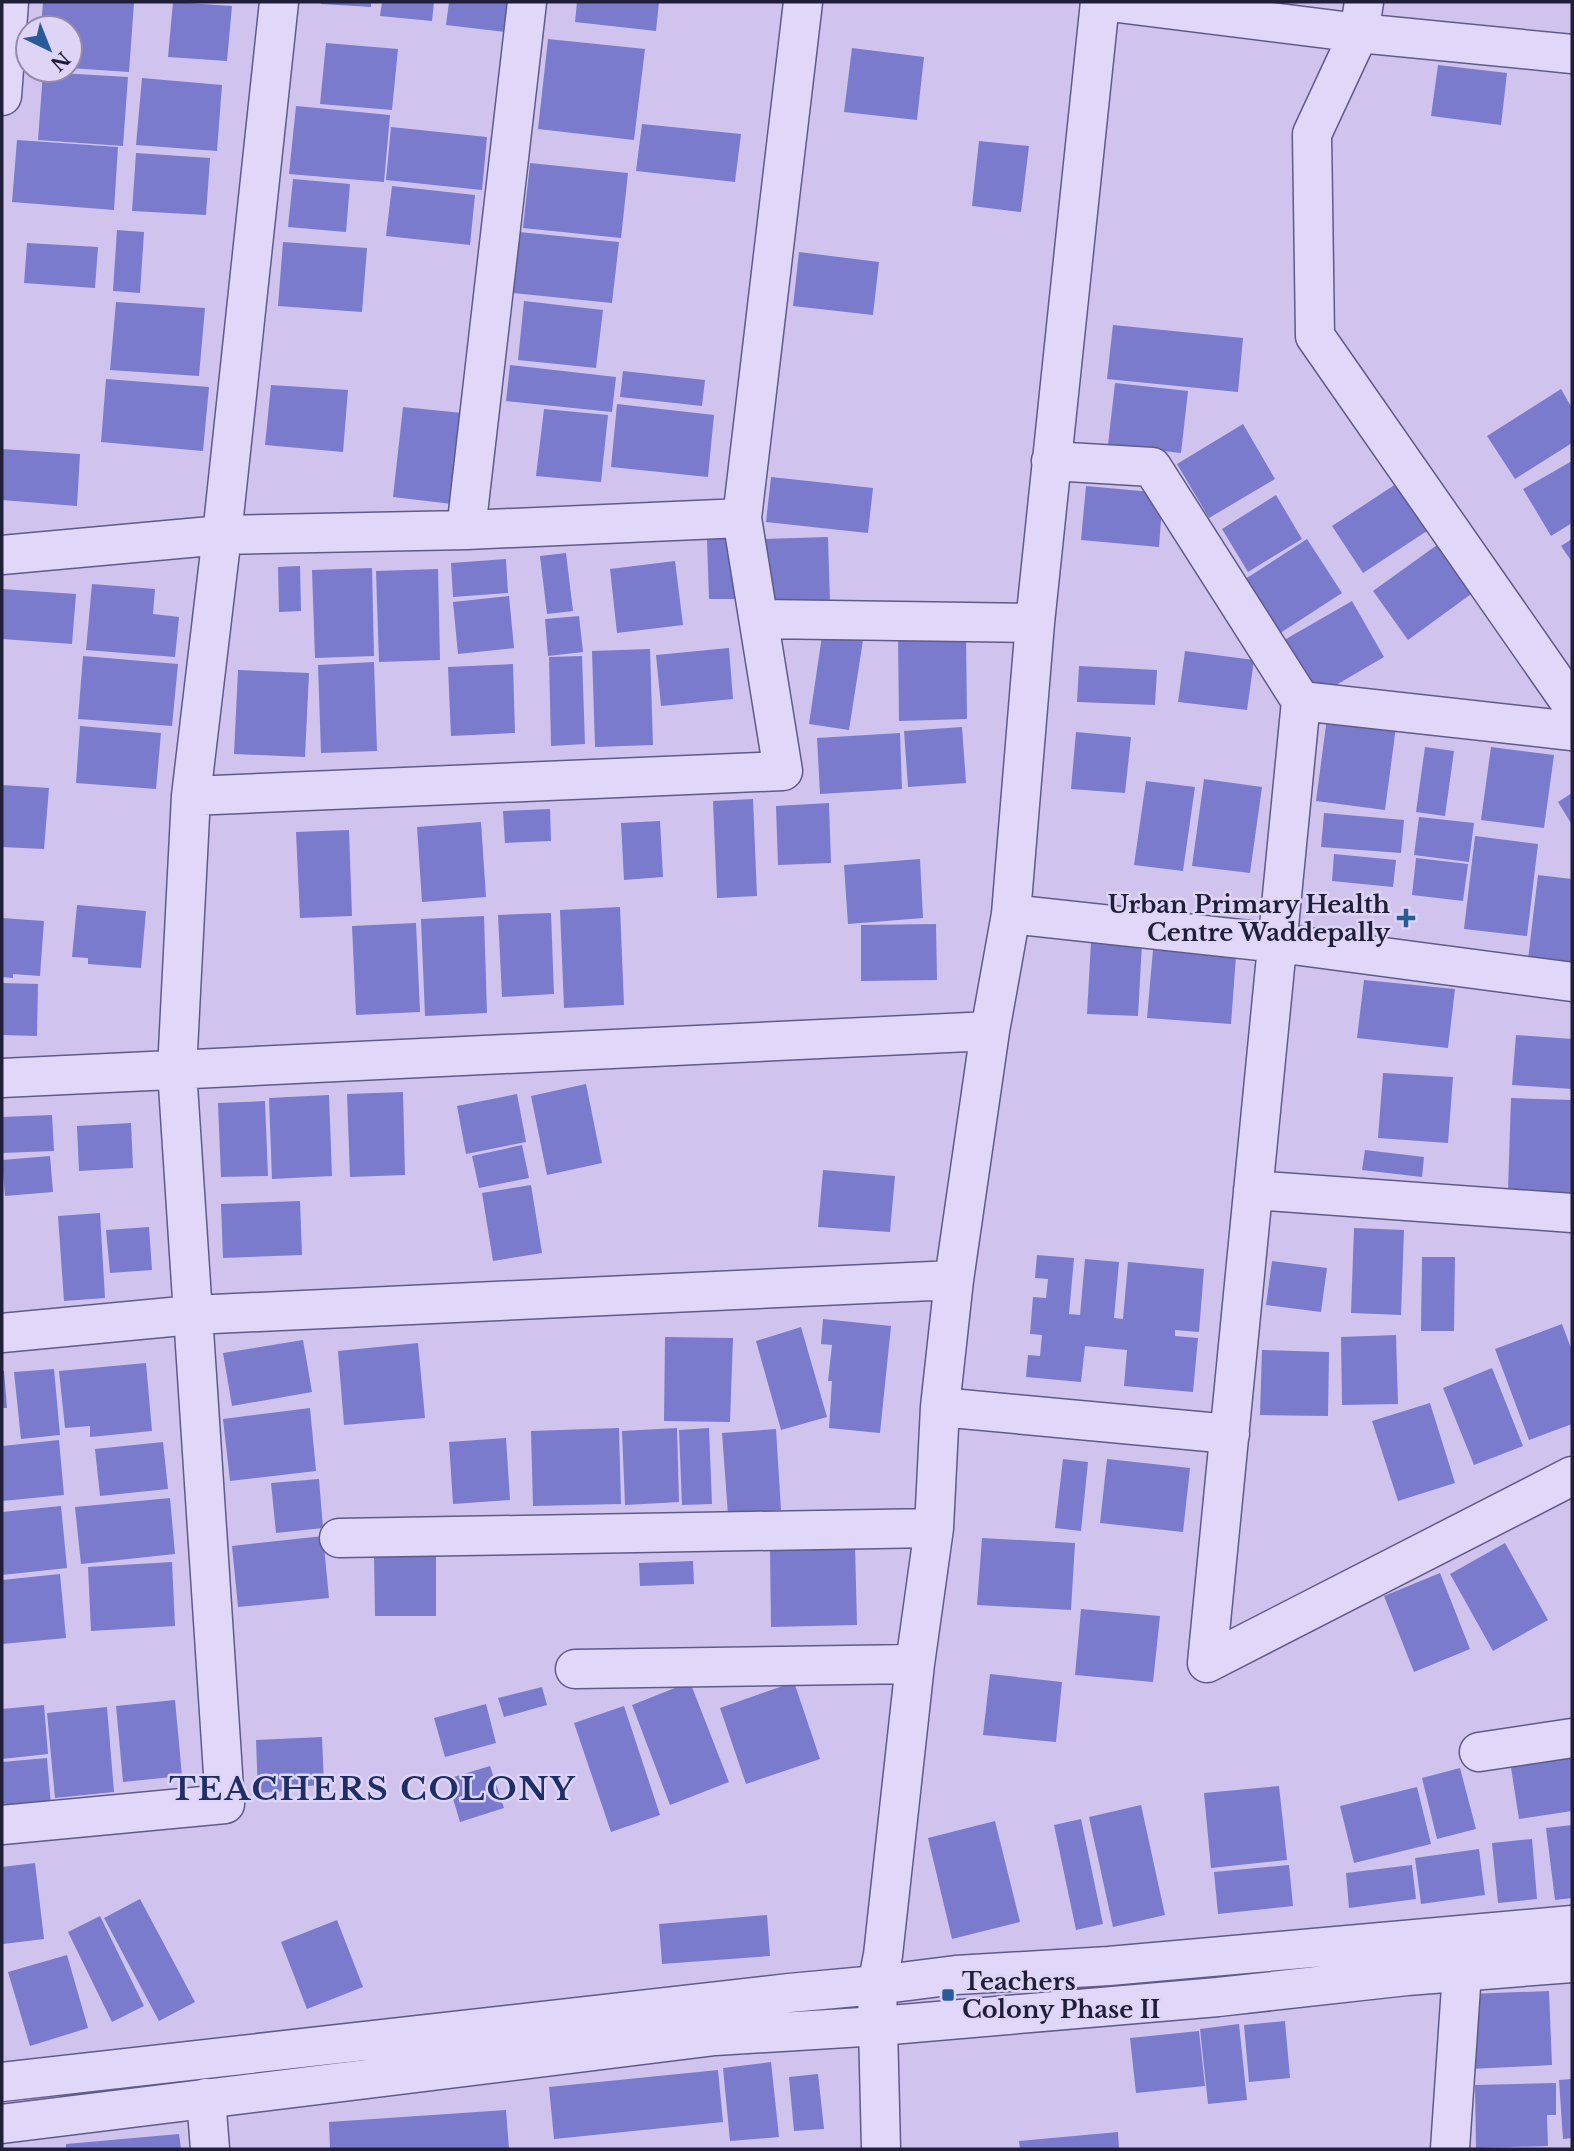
<svg xmlns="http://www.w3.org/2000/svg" width="1574" height="2151" font-family="'Libre Baskerville',serif">
	<style>
		.building { fill: #7a7bcd }
		.lines { fill: none; stroke-linecap: round; stroke-linejoin: round }
		.minor-casing { stroke: #5f5b89; stroke-width: 41 }
		.tertiary-casing { stroke: #5f5b89; stroke-width: 41 }
		.minor { stroke: #e1d8f9; stroke-width: 38 }
		.tertiary { stroke: #e1d8f9; stroke-width: 38 }
		.poi-dot { fill: #2a5b99; stroke: #ded4f6; stroke-width: 2.5 }
		.labels { text-anchor: middle; dominant-baseline: central; stroke-width: 5; stroke-linejoin: round; paint-order: stroke }
		.poi-label { font-size: 24px; font-weight: bold; fill: #201f39; stroke: #ded4f6; text-anchor: end }
		.district-label { font-size: 32px; font-weight: bold; letter-spacing: 2px; fill: #1e2e66; stroke: #ded4f6 }
	</style>
	<rect width="100%" height="100%" fill="#d0c4ee"/>
	<!-- building -->
	<path class="building" d="M43,2L134,3L129,72L70,68V28H41Z
		M173,2L232,6L227,61L168,57Z
		M321,2H371V7L321,4Z
		M382,2H434L432,21L380,16Z
		M449,2H508L505,32L446,25Z
		M577,2H659L656,31L575,22Z
		M548,39L645,49L634,140L538,129Z
		M326,43L398,49L392,110L320,104Z
		M852,48L924,57L917,120L844,112Z
		M1438,65L1507,73L1501,125L1431,116Z
		M43,72L128,77L123,146L38,140Z
		M142,78L222,85L217,151L136,145Z
		M296,106L390,115L384,182L289,174Z
		M642,124L741,134L735,182L636,171Z
		M391,127L487,137L482,190L386,180Z
		M17,140L118,147L114,210L12,202Z
		M979,141L1029,146L1021,212L972,206Z
		M136,153L210,158L206,215L132,211Z
		M530,163L628,173L621,238L523,228Z
		M293,179L350,184L346,232L288,227Z
		M392,186L475,195L470,245L386,236Z
		M117,230L144,232L140,293L113,291Z
		M519,232L619,242L612,303L513,293Z
		M283,242L367,248L362,312L278,306Z
		M27,243L98,247L95,288L24,283Z
		M799,252L879,262L873,315L793,306Z
		M524,301L603,310L596,368L518,360Z
		M116,302L205,308L199,376L110,370Z
		M1113,325L1243,338L1238,392L1107,379Z
		M510,365L616,377L612,412L506,401Z
		M623,371L705,380L702,406L620,397Z
		M106,379L209,387L203,451L101,442Z
		M1115,383L1188,391L1181,453L1108,445Z
		M271,385L348,390L343,452L265,445Z
		M1561,389L1572,408V443L1515,479L1487,436Z
		M617,404L714,415L708,477L611,467Z
		M403,407L462,413L452,504L393,497Z
		M544,409L608,415L601,482L536,476Z
		M1243,424L1275,479L1209,518L1177,464Z
		M2,449L80,454L77,506L2,500Z
		M1572,461V523L1551,536L1523,489Z
		M771,477L873,488L868,533L766,522Z
		M1396,484L1427,531L1363,573L1332,526Z
		M1086,486L1163,493L1159,547L1081,540Z
		M1276,495L1302,539L1248,572L1222,529Z
		M741,537L742,599H709L707,539Z
		M828,537L830,602L762,604L760,539Z
		M1307,539L1342,593L1271,639L1236,585Z
		M1572,539V562L1561,546Z
		M1444,540L1478,589L1408,640L1373,591Z
		M566,553L573,611L547,614L540,556Z
		M506,559L508,593L453,597L451,563Z
		M675,561L683,625L617,633L610,569Z
		M300,566L301,611L279,612L278,567Z
		M372,568L374,656L315,658L312,570Z
		M438,569L440,660L379,662L376,571Z
		M92,584L155,589L153,614L179,617L175,657L86,650Z
		M2,589L76,594L72,644L2,639Z
		M509,596L514,648L458,654L453,602Z
		M1352,601L1384,657L1312,699L1279,643Z
		M579,616L583,652L548,656L545,619Z
		M823,629L864,634L849,730L809,724Z
		M966,633L967,719L899,721L898,635Z
		M729,648L733,699L661,706L656,655Z
		M650,649L653,745L595,747L592,651Z
		M1185,651L1254,660L1247,710L1178,702Z
		M83,656L178,664L172,726L78,719Z
		M582,656L585,744L551,746L549,657Z
		M374,662L377,751L321,753L318,665Z
		M513,664L515,733L451,736L448,667Z
		M1079,666L1157,670L1155,705L1077,702Z
		M238,670L309,673L305,757L234,754Z
		M1327,718L1396,727L1385,810L1316,801Z
		M80,726L161,733L156,789L76,783Z
		M962,727L966,783L908,787L904,731Z
		M1076,732L1131,737L1125,793L1071,789Z
		M900,733L902,789L820,794L817,738Z
		M1425,747L1454,751L1445,816L1416,812Z
		M1491,747L1554,755L1544,828L1481,820Z
		M1204,779L1262,787L1250,873L1192,866Z
		M1146,781L1195,787L1183,871L1134,865Z
		M2,785L49,788L44,849L2,847Z
		M1572,793V825L1558,802Z
		M753,799L757,896L717,898L713,801Z
		M829,803L831,863L778,865L776,806Z
		M550,809L551,841L505,843L503,811Z
		M1324,813L1404,820L1401,853L1321,847Z
		M1419,817L1474,823L1469,862L1414,855Z
		M660,821L663,877L624,880L621,823Z
		M481,822L486,897L422,902L417,827Z
		M349,830L352,916L300,918L296,832Z
		M1475,836L1538,844L1527,936L1464,929Z
		M1334,854L1396,860L1393,887L1332,881Z
		M1416,858L1468,864L1463,901L1412,895Z
		M920,859L923,918L848,924L844,865Z
		M1538,875L1572,879V972L1527,968Z
		M77,905L146,911L141,968L88,964V958L72,957Z
		M620,907L624,1005L564,1008L560,910Z
		M551,913L554,994L502,997L498,915Z
		M484,916L487,1013L425,1016L421,919Z
		M2,918L44,921L40,976L13,974V978L2,977Z
		M416,923L420,1012L356,1015L352,926Z
		M936,924L937,980L861,981V925Z
		M1091,942L1142,944L1138,1016L1087,1014Z
		M1153,950L1236,956L1231,1024L1147,1018Z
		M1364,980L1455,989L1448,1048L1357,1038Z
		M2,983L38,984L37,1036L2,1035Z
		M1516,1035L1572,1039V1089L1512,1085Z
		M1383,1073L1453,1077L1448,1143L1378,1138Z
		M586,1084L602,1163L547,1175L531,1096Z
		M403,1092L405,1175L350,1177L347,1094Z
		M517,1094L526,1142L466,1154L457,1106Z
		M329,1095L332,1176L272,1179L269,1098Z
		M1511,1098L1572,1100V1193L1508,1191Z
		M265,1101L268,1176L221,1177L218,1103Z
		M52,1115L54,1151L2,1153V1117Z
		M131,1123L133,1168L79,1171L77,1126Z
		M522,1145L529,1178L479,1188L472,1156Z
		M1365,1150L1424,1157L1422,1177L1362,1170Z
		M50,1156L53,1192L5,1196L2,1160Z
		M823,1170L895,1176L890,1232L818,1227Z
		M531,1185L542,1253L493,1261L482,1193Z
		M300,1201L302,1255L223,1258L221,1204Z
		M100,1213L105,1298L64,1301L58,1216Z
		M149,1227L152,1270L110,1273L106,1230Z
		M1354,1228L1404,1230L1401,1315L1351,1313Z
		M1037,1255L1074,1258L1069,1314L1080,1315L1085,1259L1119,1262L1114,1318L1123,1319L1128,1262L1204,1269L1199,1332L1175,1330V1336L1198,1338L1193,1392L1124,1386L1127,1350L1085,1346L1081,1382L1026,1377L1028,1355L1040,1356L1042,1335L1030,1334L1033,1297L1046,1298L1048,1279L1035,1278Z
		M1422,1257H1455L1454,1331H1421Z
		M1272,1261L1327,1268L1321,1312L1266,1305Z
		M823,1319L891,1326L880,1433L829,1428L832,1381H828L832,1345L821,1344Z
		M1562,1324L1572,1351V1424L1529,1440L1495,1349Z
		M801,1327L827,1417L781,1430L756,1341Z
		M1396,1335L1398,1404L1342,1405L1341,1337Z
		M665,1337L733,1338L730,1422L664,1421Z
		M303,1340L312,1392L232,1406L223,1353Z
		M418,1343L425,1418L344,1425L338,1351Z
		M1262,1350L1329,1352L1328,1416L1260,1415Z
		M146,1363L152,1431L90,1437V1426L65,1428L59,1371Z
		M1492,1368L1523,1446L1474,1465L1443,1388Z
		M54,1369L60,1435L21,1439L14,1372Z
		M2,1371H4L7,1408H2Z
		M1430,1403L1455,1483L1398,1501L1372,1421Z
		M310,1408L316,1471L230,1481L223,1419Z
		M619,1428L621,1504L533,1506L531,1431Z
		M677,1428L679,1502L625,1505L622,1431Z
		M709,1428L712,1504L682,1505L679,1430Z
		M776,1429L781,1510L728,1515L722,1433Z
		M506,1438L510,1500L453,1504L449,1442Z
		M59,1440L64,1495L2,1501V1446Z
		M163,1442L168,1489L100,1496L95,1449Z
		M1063,1459L1088,1462L1081,1531L1055,1528Z
		M1107,1459L1190,1468L1183,1532L1100,1523Z
		M319,1479L323,1528L276,1533L271,1483Z
		M170,1498L175,1554L81,1564L75,1507Z
		M61,1506L67,1568L2,1575V1512Z
		M323,1536L329,1598L238,1607L232,1546Z
		M982,1538L1075,1543L1071,1610L977,1605Z
		M1505,1543L1548,1620L1493,1651L1450,1574Z
		M855,1545L857,1625L771,1627L770,1548Z
		M436,1555V1616H375L374,1556Z
		M693,1561L694,1584L640,1586L639,1563Z
		M172,1562L175,1626L91,1631L88,1567Z
		M1440,1573L1470,1649L1414,1672L1384,1596Z
		M60,1574L66,1638L2,1644V1580Z
		M1081,1609L1160,1616L1153,1682L1075,1675Z
		M990,1674L1062,1682L1056,1742L983,1735Z
		M690,1682L729,1782L670,1805L632,1705Z
		M794,1682L820,1759L746,1784L720,1708Z
		M542,1687L547,1705L504,1717L498,1698Z
		M175,1700L182,1776L123,1782L116,1706Z
		M486,1704L496,1743L445,1757L434,1718Z
		M44,1705L48,1754L2,1759V1709Z
		M624,1706L660,1815L611,1832L574,1723Z
		M107,1707L114,1792L55,1798L47,1713Z
		M322,1737L324,1785L287,1787V1791L258,1793L256,1740Z
		M1572,1745V1811L1519,1819L1509,1755Z
		M47,1758L51,1806L2,1811V1762Z
		M490,1766L504,1808L460,1822L447,1779Z
		M1460,1768L1476,1829L1437,1839L1422,1778Z
		M1279,1786L1287,1860L1211,1868L1204,1793Z
		M1417,1787L1431,1844L1354,1863L1340,1806Z
		M1141,1805L1165,1915L1113,1927L1089,1817Z
		M1081,1819L1103,1924L1076,1930L1054,1825Z
		M995,1821L1020,1922L952,1939L928,1838Z
		M1572,1825V1898L1555,1900L1546,1828Z
		M1532,1839L1537,1899L1498,1903L1492,1843Z
		M1479,1849L1485,1895L1421,1904L1415,1858Z
		M35,1863L44,1939L3,1944L2,1867Z
		M1289,1865L1293,1906L1218,1914L1214,1872Z
		M1412,1865L1416,1899L1349,1908L1346,1873Z
		M140,1899L195,2002L159,2021L104,1918Z
		M767,1915L770,1956L662,1964L659,1924Z
		M100,1916L144,2006L112,2022L68,1932Z
		M337,1920L363,1987L307,2009L281,1942Z
		M67,1955L88,2028L30,2046L8,1972Z
		M1549,1991L1552,2065L1471,2069L1468,1994Z
		M1285,2021L1290,2078L1249,2082L1244,2025Z
		M1239,2024L1247,2100L1208,2104L1200,2029Z
		M1199,2031L1205,2086L1136,2093L1130,2038Z
		M771,2062L779,2137L730,2141L723,2068Z
		M718,2070L723,2122L554,2139L549,2087Z
		M818,2074L824,2129L794,2131L789,2077Z
		M1572,2079V2138L1563,2139L1559,2080Z
		M1556,2083V2115H1547L1548,2146L1476,2148L1475,2085Z
		M506,2110L509,2149H330L329,2122Z
		M1118,2132L1119,2149H1020L1019,2141Z
		M179,2134L181,2149H66V2144Z"/>
	<g class="lines">
		<defs>
			<path id="minor" d="M1110,2L1359,33L1572,54
				M1364,2L1359,33L1312,134L1315,336L1572,705
				M2,96L9,2
				M1051,461L1152,467L1301,701L1572,731
				M466,530L527,2
				M2,555L222,535L466,530L742,518
				M759,619L1035,623
				M191,796L783,771L742,518L803,2
				M1011,914L1278,943L1572,982
				M2,1078L990,1031
				M1253,1190L1572,1213
				M2,1333L192,1315L954,1280
				M940,1407L1230,1434
				M339,1538L934,1528
				M1207,1663L1301,701
				M1207,1663L1572,1476
				M575,1669L915,1664
				M1479,1752L1572,1738
				M2,1825L225,1804L177,1070L191,796L222,535L279,2
				M206,2098L210,2149
				M881,2149L877,1985L883,1955L915,1664L934,1528L940,1407L954,1280L990,1031L1011,914L1035,623L1100,2
				M1450,2149L1462,1972"/>
			<path id="tertiary" d="M2,2082L789,1993L877,1985L956,1975L1109,1966L1572,1925
				M2,2124L715,2036L879,2026L1218,1997L1407,1976L1572,1963"/>
		</defs>
		<!-- minor casing -->
		<use href="#minor" class="minor-casing"/>
		<!-- tertiary casing -->
		<use href="#tertiary" class="tertiary-casing"/>
		<!-- minor -->
		<use href="#minor" class="minor"/>
		<!-- tertiary -->
		<use href="#tertiary" class="tertiary"/>
	</g>
	<!-- markers -->
	<g class="poi-dot">
		<path d="M1402.5 907.5h7v7h7v7h-7v7h-7v-7h-7v-7h7z"/>
		<rect x="941" y="1988" width="14" height="14" rx="3.5"/>
	</g>
	<g class="labels">
		<!-- poi labels -->
		<g class="poi-label">
			<text x="1390" y="904">Urban Primary Health<tspan x="1390" dy="28">Centre Waddepally</tspan></text>
			<text x="962" y="1981" text-anchor="start">Teachers<tspan x="962" dy="28">Colony Phase II</tspan></text>
		</g>
		<!-- district labels -->
		<g class="district-label">
			<text x="373" y="1789">TEACHERS COLONY</text>
		</g>
	</g>
	<!-- border -->
	<rect width="1574" height="2151" fill="none" stroke="#201f39" stroke-width="7"/>
	<!-- north arrow -->
	<g transform="translate(49 49) rotate(137)"><circle r="33" fill="#ded4f6" stroke="#928caa" stroke-width="2"/>
	<path d="M0-5L12 26L0 18L-12 26Z" fill="#2a5b99"/>
	<text y="-10" font-size="19" font-weight="bold" text-anchor="middle" fill="#201f39">N</text>
	</g>
</svg>
